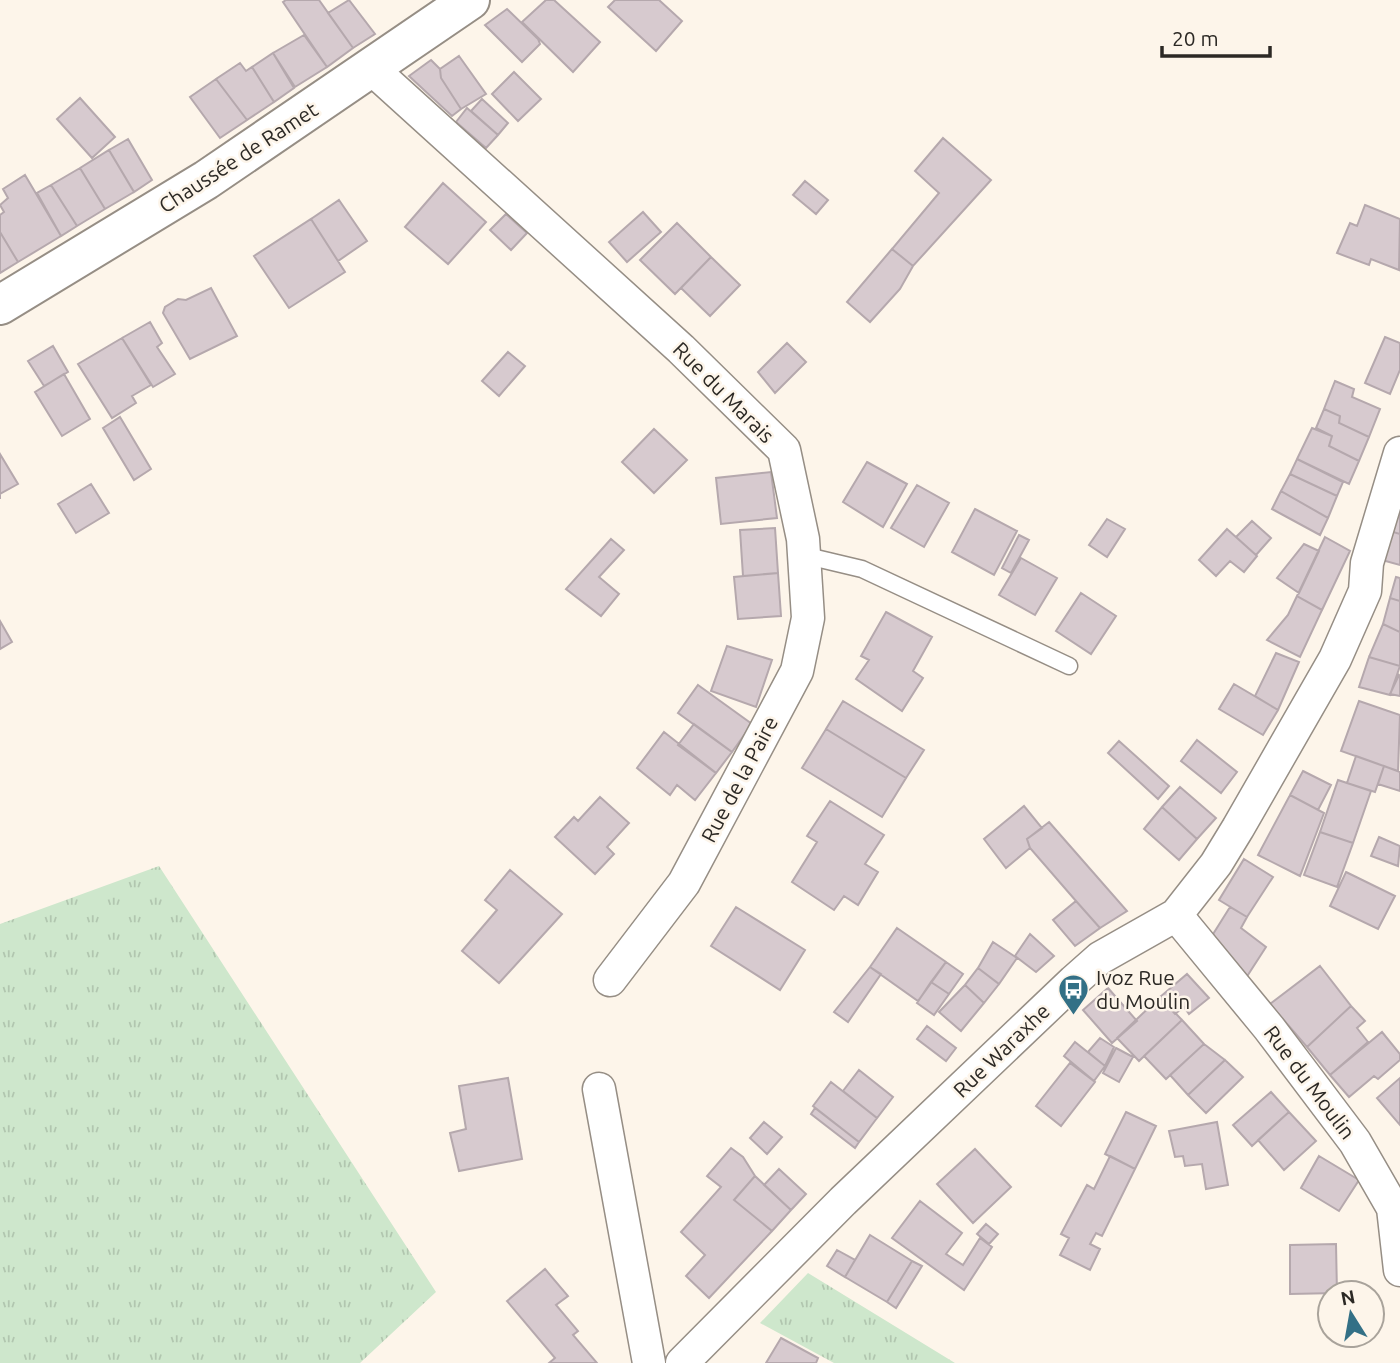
<svg xmlns="http://www.w3.org/2000/svg" width="1400" height="1363" font-family="Ubuntu,sans-serif">
	<style>
		.grass { fill: url(#grass-tufts) }
		.building { fill: #d7cacf; stroke: #b5a8ad; stroke-width: 2 }
		.lines { fill: none; stroke-linecap: round; stroke-linejoin: round }
		.service-casing { stroke: #968e85; stroke-width: 19 }
		.minor-casing { stroke: #968e85; stroke-width: 35 }
		.secondary-casing { stroke: #968e85; stroke-width: 42 }
		.service { stroke: #fff; stroke-width: 16 }
		.minor { stroke: #fff; stroke-width: 32 }
		.secondary { stroke: #fff; stroke-width: 38 }
		.labels { text-anchor: middle; dominant-baseline: central; stroke-width: 5; stroke-linejoin: round; paint-order: stroke }
		.street-label { font-size: 21px; fill: #2c2925; stroke: #fdf5ea }
		.poi-label { font-size: 21px; fill: #2c2925; stroke: #fdf5ea; text-anchor: start }
	</style>
	<defs>
		<pattern id="grass-tufts" width="24" height="20" patternUnits="userSpaceOnUse" patternTransform="scale(1.75)"><rect width="24" height="20" fill="#cee7cc"/><path d="M3 7l-1-3M5 7V3M7 7l1-3M15 17l-1-3M17 17v-4M19 17l1-3" fill="none" stroke="#b1c6af"/></pattern>
	</defs>
	<rect width="100%" height="100%" fill="#fdf5ea"/>
	<!-- grass -->
	<path class="grass" d="M159,866L436,1292L360,1363H0V924Z
		M808,1273L955,1363H834L760,1323Z"/>
	<!-- building -->
	<path class="building" d="M286,0H319L353,48L327,67L283,2Z
		M349,0L375,34L353,48L328,13Z
		M546,0H554L600,42L573,72L522,22Z
		M615,0H659L682,21L656,51L608,7Z
		M507,9L538,39L540,44L522,62L485,25Z
		M304,35L327,67L295,87L273,53Z
		M273,53L294,88L274,102L252,67Z
		M459,56L486,94L461,109L441,78L440,69Z
		M431,60L440,69L441,78L461,109L452,116L409,76Z
		M240,63L246,71L252,67L274,102L247,120L216,79Z
		M514,72L541,99L518,121L492,94Z
		M216,79L247,120L220,138L190,97Z
		M80,98L115,137L92,158L57,119Z
		M482,99L508,123L498,135L471,111Z
		M467,108L498,135L486,148L456,122Z
		M943,138L991,180L913,266L892,249L939,193L915,171Z
		M128,139L152,180L134,192L109,150Z
		M109,150L134,192L105,209L80,168Z
		M80,168L105,209L77,226L51,185Z
		M25,175L61,236L18,262L0,232V215L4,212L0,205L8,198L3,189Z
		M805,181L828,200L816,214L793,195Z
		M443,183L486,222L448,264L405,227Z
		M51,185L77,226L61,236L37,193Z
		M339,200L367,241L338,261L311,219Z
		M1365,205L1400,219L1399,270L1371,259L1369,265L1337,253L1350,223L1357,226Z
		M643,212L661,232L627,262L609,242Z
		M506,214L527,233L511,250L490,230Z
		M311,219L345,272L289,308L254,256Z
		M677,223L711,257L675,294L640,260Z
		M0,232L18,262L0,273Z
		M892,249L913,266L900,289L870,322L847,302Z
		M711,257L740,285L710,316L681,288Z
		M211,288L237,336L190,359L163,313L165,307L178,299L186,300Z
		M150,322L162,343L157,347L175,374L153,387L122,338Z
		M1385,337L1400,343V370L1390,394L1365,383Z
		M122,338L151,385L132,396L136,403L112,418L78,364Z
		M787,343L806,362L775,393L758,372Z
		M53,346L68,372L44,386L28,361Z
		M508,352L525,366L499,396L482,381Z
		M64,374L90,419L62,436L35,392Z
		M1335,381L1354,389L1352,397L1380,409L1369,437L1339,423L1340,416L1324,409Z
		M1324,409L1340,416L1339,423L1369,437L1359,461L1329,446L1332,436L1316,428Z
		M120,417L151,469L134,480L103,428Z
		M1312,428L1332,436L1329,446L1359,461L1349,484L1297,459Z
		M654,429L687,460L654,493L622,462Z
		M0,454L18,484L0,494V499Z
		M1297,459L1343,482L1337,496L1290,474Z
		M867,462L907,484L883,527L843,502Z
		M771,472L777,518L721,524L716,478Z
		M1290,474L1337,496L1328,518L1281,491Z
		M91,484L109,513L76,533L58,504Z
		M917,485L949,503L924,547L891,528Z
		M1281,491L1328,518L1320,535L1272,509Z
		M975,509L1017,531L994,575L952,552Z
		M1397,510L1400,511V534L1390,531Z
		M1107,519L1125,529L1107,557L1089,545Z
		M1252,521L1271,538L1256,555L1236,537Z
		M775,528L778,573L743,576L740,530Z
		M1227,529L1257,556L1244,572L1230,561L1216,576L1199,560Z
		M1390,531L1400,534V565L1382,560Z
		M1019,535L1029,540L1011,573L1002,568Z
		M1325,537L1350,551L1322,610L1297,596Z
		M611,539L624,550L599,577L619,594L601,616L566,589Z
		M1304,544L1319,551L1299,593L1277,578Z
		M1021,558L1057,578L1035,615L999,595Z
		M778,573L781,616L738,619L734,577Z
		M1396,577L1400,578V601L1390,598Z
		M1081,593L1116,616L1091,654L1056,631Z
		M1297,596L1322,610L1300,657L1267,640L1288,615Z
		M1390,598L1400,601V632L1383,624Z
		M886,612L932,637L913,671L923,678L902,711L856,679L869,660L861,656Z
		M0,621L12,642L0,649Z
		M1383,624L1400,632V666L1369,657Z
		M727,646L772,660L756,707L711,691Z
		M1276,653L1299,662L1278,710L1255,696Z
		M1369,657L1400,666L1390,695L1359,687Z
		M1399,675L1400,676V696L1390,694Z
		M1234,684L1278,710L1263,735L1219,709Z
		M698,685L752,724L732,752L678,713Z
		M843,701L924,750L906,778L826,729Z
		M1359,701L1400,715L1398,771L1341,751Z
		M694,724L732,752L716,773L678,745Z
		M826,729L906,778L882,817L802,768Z
		M664,732L716,773L695,800L677,785L670,795L637,768Z
		M1197,740L1237,772L1221,793L1181,761Z
		M1119,741L1169,786L1158,799L1108,753Z
		M1356,756L1384,766L1375,792L1347,783Z
		M1384,766L1400,772V791L1378,784Z
		M1303,771L1331,785L1318,810L1290,795Z
		M1338,780L1371,791L1353,843L1320,832Z
		M1180,787L1216,818L1197,839L1162,807Z
		M1290,795L1324,813L1300,876L1258,855Z
		M600,797L629,823L607,847L614,854L595,874L555,837L574,817L578,821Z
		M830,801L884,835L865,864L878,872L858,905L844,896L834,910L792,882L817,842L807,836Z
		M1024,806L1042,828L1027,839L1030,848L1006,868L984,839Z
		M1162,807L1197,839L1179,860L1144,829Z
		M1049,822L1127,911L1100,928L1076,901L1030,848L1027,839Z
		M1320,832L1353,843L1337,887L1304,875Z
		M1379,837L1400,846L1398,866L1371,856Z
		M1244,859L1273,877L1247,917L1219,900Z
		M510,870L562,914L499,983L462,951L497,910L485,900Z
		M1346,872L1395,896L1378,929L1330,906Z
		M1076,901L1100,928L1075,946L1053,920Z
		M736,907L805,950L780,990L711,946Z
		M1230,907L1247,917L1241,928L1266,947L1244,981L1210,939Z
		M897,928L946,962L918,1001L870,967Z
		M1030,934L1054,956L1036,972L1015,956Z
		M993,942L1017,958L999,984L978,968Z
		M946,962L963,974L949,994L931,982Z
		M1320,966L1351,1006L1307,1047L1270,1004Z
		M870,967L881,974L848,1022L834,1012Z
		M978,968L999,984L984,1003L965,985Z
		M1187,974L1209,998L1189,1014L1184,1007L1175,1014L1160,997Z
		M931,982L949,994L934,1015L917,1003Z
		M965,985L984,1003L961,1031L939,1012Z
		M1108,988L1137,1021L1112,1043L1083,1010Z
		M1160,997L1182,1020L1139,1061L1117,1038Z
		M1351,1006L1365,1021L1357,1028L1368,1042L1330,1075L1307,1047Z
		M1182,1020L1204,1044L1166,1079L1144,1056Z
		M927,1026L956,1048L946,1061L917,1039Z
		M1382,1032L1400,1054V1060L1378,1079L1374,1076L1349,1097L1330,1075Z
		M1100,1038L1114,1047L1105,1066L1088,1052Z
		M1075,1042L1105,1066L1094,1081L1064,1056Z
		M1204,1044L1225,1060L1188,1095L1170,1075Z
		M1116,1048L1133,1057L1119,1082L1103,1073Z
		M1225,1060L1243,1077L1206,1113L1188,1095Z
		M1070,1063L1095,1082L1061,1126L1036,1106Z
		M859,1070L893,1097L877,1118L843,1091Z
		M508,1078L522,1159L459,1171L450,1133L466,1129L459,1086Z
		M1400,1078V1125L1377,1098Z
		M831,1082L877,1118L859,1142L813,1106Z
		M1271,1092L1289,1112L1252,1146L1233,1125Z
		M815,1108L859,1142L855,1148L811,1114Z
		M1126,1112L1156,1126L1135,1169L1105,1154Z
		M1289,1112L1316,1141L1284,1170L1258,1140Z
		M764,1122L782,1137L767,1154L750,1138Z
		M1217,1122L1228,1185L1206,1189L1202,1164L1185,1166L1183,1156L1175,1157L1169,1131Z
		M731,1148L743,1157L755,1176L734,1200L772,1231L709,1298L686,1276L705,1255L681,1232L721,1187L707,1176Z
		M975,1149L1011,1187L973,1223L937,1184Z
		M1110,1156L1135,1169L1102,1236L1096,1233L1090,1244L1100,1249L1090,1270L1060,1255L1069,1238L1061,1234L1087,1185L1094,1189Z
		M1319,1156L1359,1180L1339,1211L1301,1188Z
		M779,1169L806,1194L791,1210L764,1185Z
		M755,1176L791,1210L772,1231L734,1200Z
		M920,1201L962,1233L946,1254L963,1265L980,1238L992,1247L964,1290L892,1238Z
		M986,1224L998,1234L989,1244L977,1234Z
		M870,1235L912,1261L887,1302L845,1277Z
		M1336,1244L1337,1293L1290,1294V1245Z
		M837,1250L855,1260L845,1277L827,1266Z
		M912,1261L922,1266L896,1308L887,1302Z
		M545,1269L568,1296L556,1305L578,1331L573,1335L597,1363H549L555,1358L507,1301Z
		M781,1338L818,1358L816,1363H766Z"/>
	<g class="lines">
		<defs>
			<path id="service" d="M803,555L862,569L1069,666"/>
			<path id="minor" d="M371,68L681,349L784,450L803,539L808,618L797,671L684,883L610,980
				M1176,915L1269,1028L1355,1142L1393,1208L1400,1270
				M599,1089L649,1363
				M682,1363L843,1201L1074,981L1100,958L1176,915L1216,864L1238,828L1335,659L1365,591L1367,563L1400,453"/>
			<path id="secondary" d="M0,305L206,180L470,0"/>
		</defs>
		<!-- service casing -->
		<use href="#service" class="service-casing"/>
		<!-- minor casing -->
		<use href="#minor" class="minor-casing"/>
		<!-- secondary casing -->
		<use href="#secondary" class="secondary-casing"/>
		<!-- service -->
		<use href="#service" class="service"/>
		<!-- minor -->
		<use href="#minor" class="minor"/>
		<!-- secondary -->
		<use href="#secondary" class="secondary"/>
	</g>
	<!-- icons -->
	<defs>
		<symbol id="bus-pin" viewBox="-11 -11 22 30"><path d="M0 17L-7.5 6A9.5 9.5 0 1 1 7.5 6Z" fill="#337086" stroke="#fdf5ea"/><path d="M-5-6H5V4H4V6H2V4H-2V6H-4V4H-5ZM-3.5-4V0h7V-4ZM-3.5 1.2v1.5H-2V1.2ZM2 1.2v1.5H3.5V1.2Z" fill="#fff"/></symbol>
	</defs>
	<g fill-rule="evenodd">
		<use href="#bus-pin" x="1056" y="972" width="35" height="47"/>
	</g>
	<g class="labels">
		<!-- street labels -->
		<g class="street-label">
			<text transform="translate(238 157) rotate(-33)">Chaussée de Ramet</text>
			<text transform="translate(724 392) rotate(45)">Rue du Marais</text>
			<text transform="translate(739 779) rotate(-62)">Rue de la Paire</text>
			<text transform="translate(1001 1050) rotate(-44)">Rue Waraxhe</text>
			<text transform="translate(1310 1082) rotate(53)">Rue du Moulin</text>
		</g>
		<!-- poi labels -->
		<g class="poi-label">
			<text x="1096" y="977">Ivoz Rue<tspan x="1096" dy="24">du Moulin</tspan></text>
		</g>
	</g>
	<!-- north arrow -->
	<g transform="translate(1351 1314) rotate(349)"><circle r="33" fill="#fdf5ea" stroke="#a9a39b" stroke-width="2"/>
	<path d="M0-5L12 26L0 18L-12 26Z" fill="#337086"/>
	<text y="-10" font-size="19" font-weight="bold" text-anchor="middle" fill="#2c2925">N</text>
	</g>
	<!-- scale -->
	<path d="M1162 46v10h108v-10" fill="none" stroke="#2c2925" stroke-width="3.5"/>
	<text x="1172" y="46" font-size="21" fill="#2c2925" stroke="#fdf5ea" stroke-width="5" paint-order="stroke">20 m</text>
</svg>
